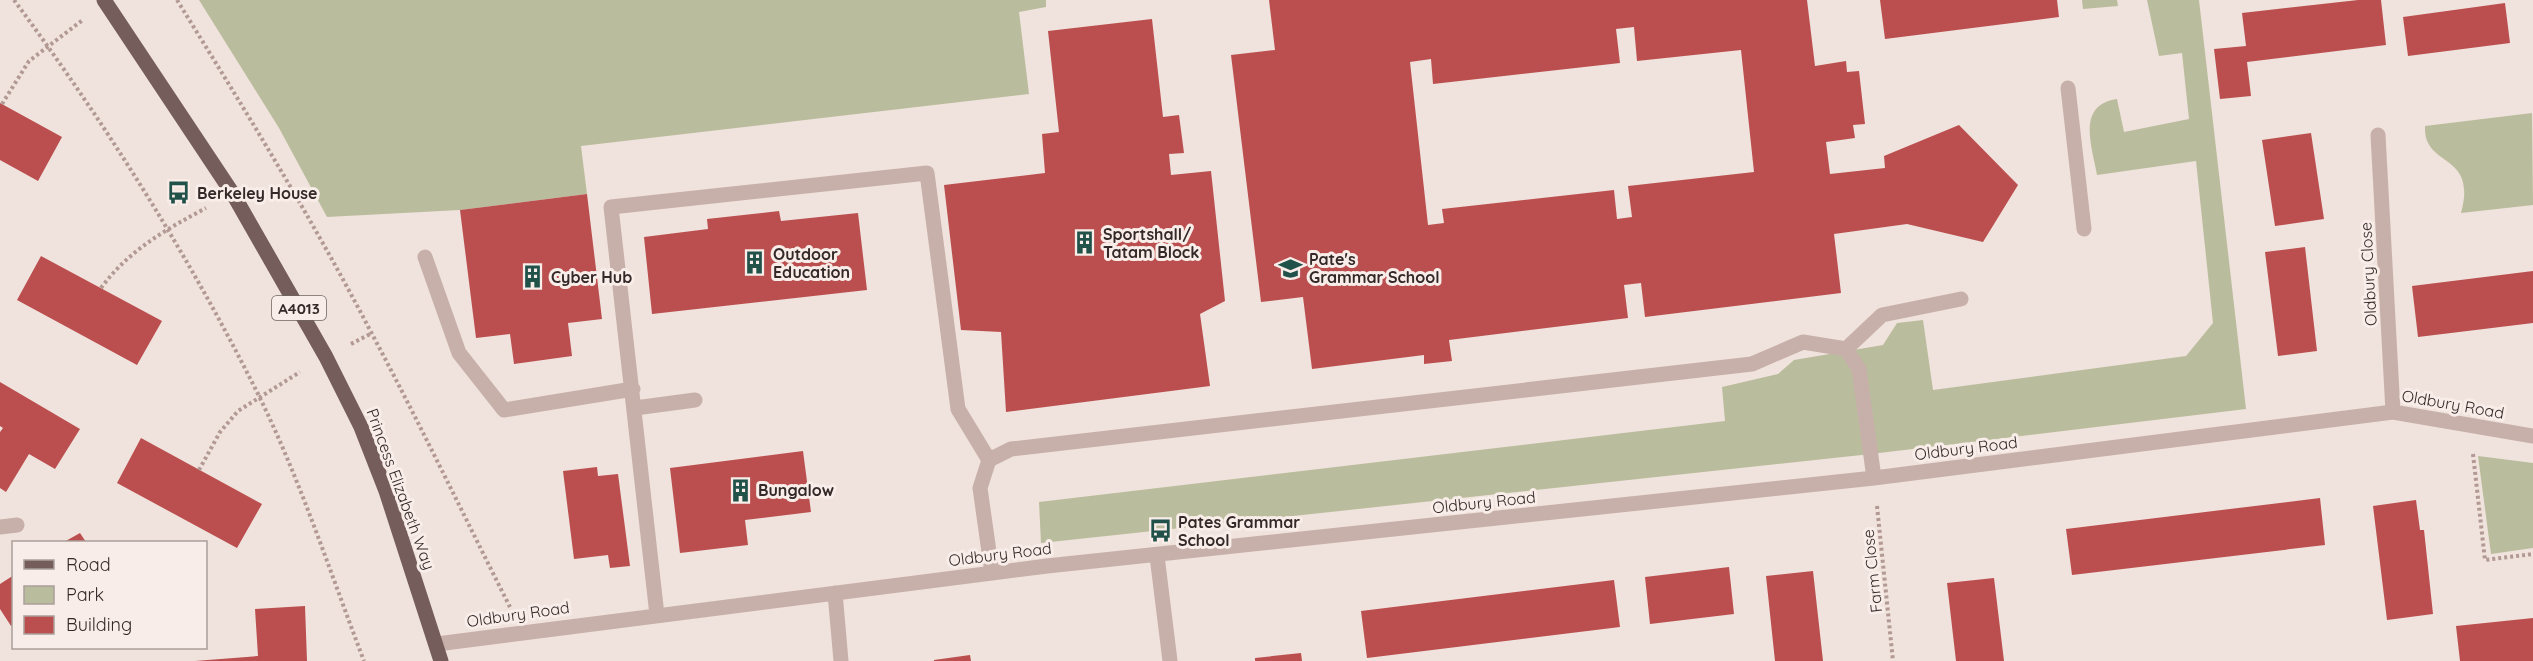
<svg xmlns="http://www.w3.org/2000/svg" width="2533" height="661" font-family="Quicksand,sans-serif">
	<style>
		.green { fill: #babd9d }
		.building { fill: #bb4f4f; fill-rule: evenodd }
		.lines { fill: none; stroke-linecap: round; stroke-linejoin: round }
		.path { stroke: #b29994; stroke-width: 4; stroke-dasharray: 3 3; stroke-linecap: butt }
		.minor { stroke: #c7b0a9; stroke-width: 15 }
		.major { stroke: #755d5b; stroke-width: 15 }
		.labels { text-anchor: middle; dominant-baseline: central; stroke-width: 6; stroke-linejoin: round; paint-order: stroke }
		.shield { fill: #f8ede8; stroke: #6f6462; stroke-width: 1.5 }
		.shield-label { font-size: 15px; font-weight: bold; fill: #342928 }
		.poi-label { font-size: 16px; font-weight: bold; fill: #342928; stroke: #f8ede8; text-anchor: start }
		.street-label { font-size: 16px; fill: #342928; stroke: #f8ede8 }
	</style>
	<rect width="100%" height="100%" fill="#f0e2dc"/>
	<!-- green -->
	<path class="green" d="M199,0H1046V7L1019,12L1029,94L581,146L587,194L460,210L327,217L279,128Z
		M2082,0H2117L2118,6L2083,9Z
		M2147,0H2199L2246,409L1871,454L1041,543L1039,502L1725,421L1722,387L1778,374L1794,360L1883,345L1897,323L1923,320L1933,390L2186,356L2213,323L2196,161L2097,175C2092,146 2076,105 2117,99L2124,132L2189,119L2182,53L2159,56Z
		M2532,113L2533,205L2461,213C2478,151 2423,169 2425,126Z
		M2478,456L2533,463V548L2491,554Z"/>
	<!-- building -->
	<path class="building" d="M1269,0H1807L1815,66L1846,61L1847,72L1859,71L1865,124L1853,125L1855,138L1826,142L1830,174L1885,168L1884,156L1959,125L2018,185L1983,242L1907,224L1834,234L1841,293L1645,317L1641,283L1624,285L1628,318L1449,340L1452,361L1424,364V355L1312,369L1303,297L1261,302L1231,55L1275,50ZM1634,27L1637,61L1741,50L1754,172L1628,186L1632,217L1617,219L1614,190L1442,209L1444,223L1428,225L1410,62L1431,59L1433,84L1620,63L1616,29Z
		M1880,0H2057L2059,17L1885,39Z
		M2358,0H2381L2386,45L2247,62L2251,96L2220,99L2214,49L2246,46L2242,13Z
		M2505,3L2510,43L2408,56L2403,17Z
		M1152,19L1163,117L1179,115L1184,153L1169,154L1171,175L1211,171L1225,301L1200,314L1210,386L1006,412L1001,332L961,330L944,185L1045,173L1042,134L1059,132L1048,31Z
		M0,103L62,137L38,181L0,160Z
		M2311,133L2324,219L2275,226L2262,140Z
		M587,194L602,319L568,323L572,356L514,364L510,334L476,338L460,210Z
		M779,211L781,221L858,213L867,290L652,314L644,237L708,229L707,219Z
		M2305,247L2317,351L2278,356L2265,252Z
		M41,256L162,321L137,365L17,300Z
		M2533,271V323L2418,337L2412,286Z
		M0,382L80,429L55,469L29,454L6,492L0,488V432L3,428L0,426Z
		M141,438L262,504L237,548L117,483Z
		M803,451L811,512L745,520L748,545L680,553L670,468Z
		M597,467L598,476L618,474L630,566L610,568L608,555L574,559L563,471Z
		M2320,498L2325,545L2072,575L2066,529Z
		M2416,500L2420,530H2424L2433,614L2387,620L2373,506Z
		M80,533L86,542H64Z
		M1729,567L1734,614L1650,624L1645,577Z
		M1813,571L1823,661H1775L1766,576Z
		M14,575V624L11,626L0,609V584Z
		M1994,578L2004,661H1956L1947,583Z
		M1614,580L1620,627L1367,658L1361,611Z
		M305,606L307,661H195L258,656L255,609Z
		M2533,618V661H2460L2456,626Z
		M1301,653L1302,661H1255V658Z
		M970,655L971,661H934V660Z"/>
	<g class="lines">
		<!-- path -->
		<path class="path" d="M14,0C106,124 189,256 258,394C300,479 330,572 364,661
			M177,0C245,110 313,220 372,334C420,424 464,516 510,607
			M2,104L29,61L84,19
			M101,288C129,250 165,230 206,208
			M351,344L372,333
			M2473,454L2485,560L2533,554
			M199,470L220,432L238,411L300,372
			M1877,506L1893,661"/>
		<!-- minor -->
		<path class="minor" d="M2068,88L2084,229
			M2378,135L2393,412
			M425,257L459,353L504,410L633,389
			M1846,349L1882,315L1961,299
			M635,408L695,400
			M0,527L17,525
			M1157,556L1170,661
			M992,573L980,488L989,460L1011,449L1752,364L1803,342L1846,349L1859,369L1874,478
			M835,593L841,661
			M657,615L611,207L927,173L958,409L989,460
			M437,644L1047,566L1874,478L2393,412L2533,436"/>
		<!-- major -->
		<path class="major" d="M104,0L233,194L326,357L361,427L386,491L441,661"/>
	</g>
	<!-- icons -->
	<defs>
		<symbol id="bus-bare" viewBox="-9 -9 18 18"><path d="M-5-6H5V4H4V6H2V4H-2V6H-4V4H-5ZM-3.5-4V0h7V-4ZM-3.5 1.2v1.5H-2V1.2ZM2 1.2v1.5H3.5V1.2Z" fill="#21524a" stroke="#f8ede8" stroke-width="2.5" paint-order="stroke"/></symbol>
		<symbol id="building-bare" viewBox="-9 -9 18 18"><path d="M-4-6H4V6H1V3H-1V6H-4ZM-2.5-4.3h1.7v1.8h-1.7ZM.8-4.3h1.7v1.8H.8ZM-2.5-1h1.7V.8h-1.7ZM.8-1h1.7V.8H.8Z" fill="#21524a" stroke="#f8ede8" stroke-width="2.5" paint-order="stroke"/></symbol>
		<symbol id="school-bare" viewBox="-9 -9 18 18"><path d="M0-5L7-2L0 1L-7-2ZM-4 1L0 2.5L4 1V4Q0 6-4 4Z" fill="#21524a" stroke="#f8ede8" stroke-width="2.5" paint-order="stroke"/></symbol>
	</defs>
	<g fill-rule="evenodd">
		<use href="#bus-bare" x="162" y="176" width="33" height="33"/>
		<use href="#building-bare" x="1068" y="226" width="33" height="33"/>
		<use href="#building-bare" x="738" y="246" width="33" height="33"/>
		<use href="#school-bare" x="1274" y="252" width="33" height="33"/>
		<use href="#building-bare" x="516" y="260" width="33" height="33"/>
		<use href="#building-bare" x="724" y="474" width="33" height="33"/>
		<use href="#bus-bare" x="1144" y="514" width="33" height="33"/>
	</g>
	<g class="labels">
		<!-- shield labels -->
		<rect class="shield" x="272" y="296" width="54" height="24" rx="4.5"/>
		<g class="shield-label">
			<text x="299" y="308">A4013</text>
		</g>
		<!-- poi labels -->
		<g class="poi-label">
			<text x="197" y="193">Berkeley House</text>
			<text x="1103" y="234">Sportshall/<tspan x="1103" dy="18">Tatam Block</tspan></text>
			<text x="773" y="254">Outdoor<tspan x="773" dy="18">Education</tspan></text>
			<text x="1309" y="259">Pate's<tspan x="1309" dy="18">Grammar School</tspan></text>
			<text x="551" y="277">Cyber Hub</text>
			<text x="758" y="490">Bungalow</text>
			<text x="1178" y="522">Pates Grammar<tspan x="1178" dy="18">School</tspan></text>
		</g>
		<!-- street labels -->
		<g class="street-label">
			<text transform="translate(2368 274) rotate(-93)">Oldbury Close</text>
			<text transform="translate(2453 404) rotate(10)">Oldbury Road</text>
			<text transform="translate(1966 448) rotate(-7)">Oldbury Road</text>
			<text transform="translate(401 489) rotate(70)">Princess Elizabeth Way</text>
			<text transform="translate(1484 502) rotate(-6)">Oldbury Road</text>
			<text transform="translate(1000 554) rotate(-7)">Oldbury Road</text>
			<text transform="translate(1872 571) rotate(-96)">Farm Close</text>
			<text transform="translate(518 614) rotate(-8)">Oldbury Road</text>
		</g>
	</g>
	<!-- legend -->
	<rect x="12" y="541" width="195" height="108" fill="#f8ede8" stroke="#aa9f9b" stroke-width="1.5"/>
	<rect x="24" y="560" width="30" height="9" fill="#755d5b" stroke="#aa9f9b" stroke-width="1.5"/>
	<text x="66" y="571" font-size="18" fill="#342928">Road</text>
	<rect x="24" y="586" width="30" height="18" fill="#babd9d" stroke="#aa9f9b" stroke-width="1.5"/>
	<text x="66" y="601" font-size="18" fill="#342928">Park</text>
	<rect x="24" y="616" width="30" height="18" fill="#bb4f4f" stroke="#aa9f9b" stroke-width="1.5"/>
	<text x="66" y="631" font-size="18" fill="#342928">Building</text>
</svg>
